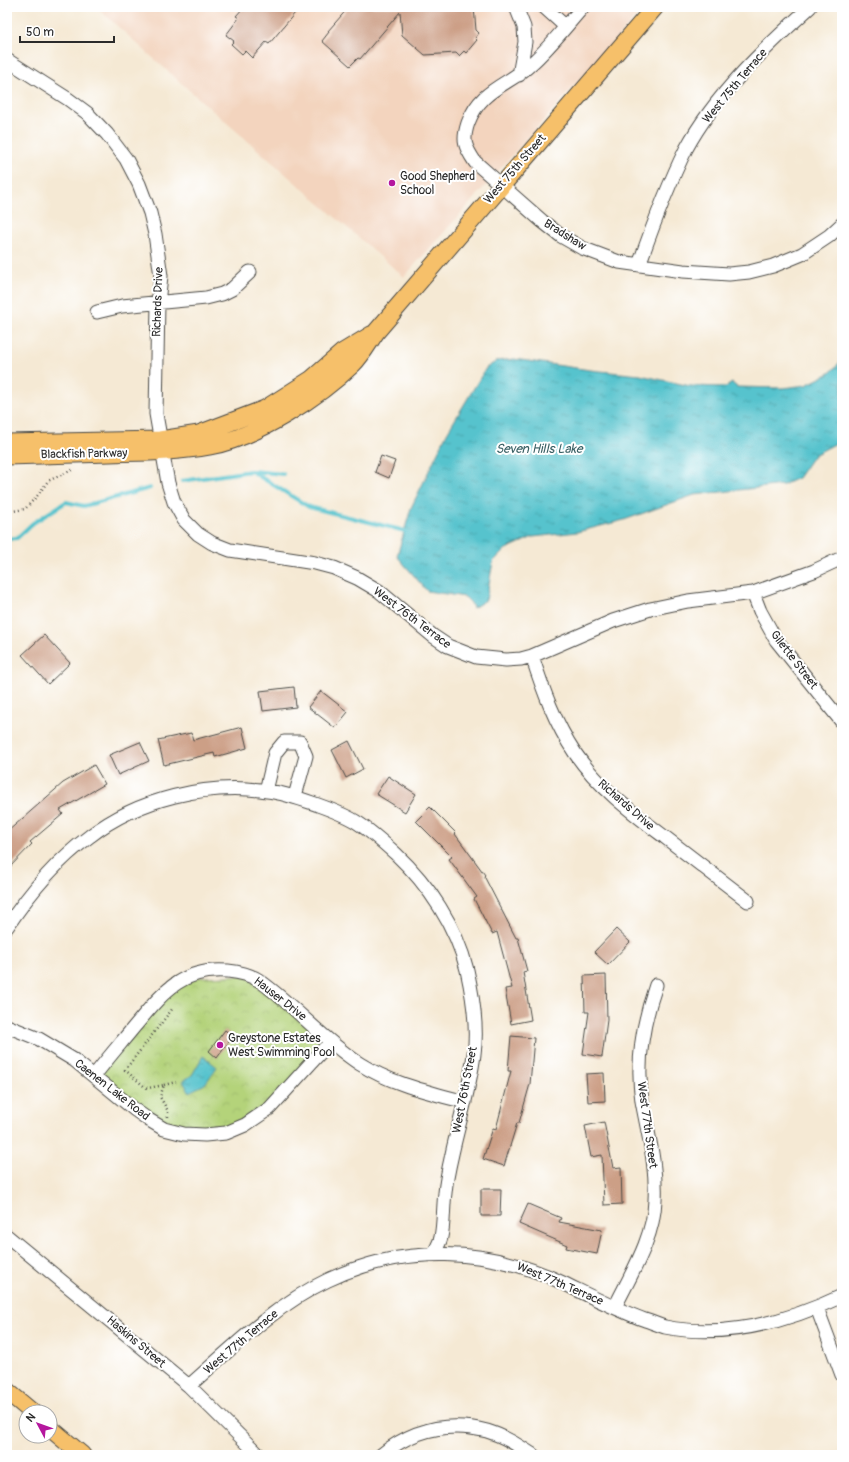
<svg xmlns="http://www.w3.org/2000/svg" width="849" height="1462" font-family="Pangolin,sans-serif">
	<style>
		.built { fill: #f3d4be }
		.park { fill: url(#park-crowns); stroke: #707f52 }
		.water { fill: url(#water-ripples); stroke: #40777c }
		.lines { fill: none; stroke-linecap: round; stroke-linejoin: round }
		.stream { stroke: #56c3cd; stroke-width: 4 }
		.building { fill: #cc9f86 }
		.minor-casing { stroke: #494844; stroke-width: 15 }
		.major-casing { stroke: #494844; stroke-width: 19 }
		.path { stroke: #494844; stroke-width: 2.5; stroke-dasharray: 1 3; stroke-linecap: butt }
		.minor { stroke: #fff; stroke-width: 13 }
		.major { stroke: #f6c06b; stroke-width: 17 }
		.poi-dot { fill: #b5179e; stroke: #fff; stroke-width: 1.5 }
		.labels { text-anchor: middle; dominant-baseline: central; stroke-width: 4; stroke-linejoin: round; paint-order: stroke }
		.street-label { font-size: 12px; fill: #2b2b2b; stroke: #fff }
		.poi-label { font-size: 12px; fill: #2b2b2b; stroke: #fff; text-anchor: start }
		.water-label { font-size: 13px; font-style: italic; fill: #3a6064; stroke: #fff }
	</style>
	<defs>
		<pattern id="park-crowns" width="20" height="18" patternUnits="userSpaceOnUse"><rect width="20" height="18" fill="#b4d37a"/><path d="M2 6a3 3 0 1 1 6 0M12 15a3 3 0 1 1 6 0" fill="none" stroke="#9bb56a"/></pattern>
		<pattern id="water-ripples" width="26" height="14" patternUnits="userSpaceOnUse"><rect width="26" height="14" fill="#56c3cd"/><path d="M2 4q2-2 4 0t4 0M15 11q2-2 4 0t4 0" fill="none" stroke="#479fa7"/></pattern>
	</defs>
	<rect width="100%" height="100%" fill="#fff"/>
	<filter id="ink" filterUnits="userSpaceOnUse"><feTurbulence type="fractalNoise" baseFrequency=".025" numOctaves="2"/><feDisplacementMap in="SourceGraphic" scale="8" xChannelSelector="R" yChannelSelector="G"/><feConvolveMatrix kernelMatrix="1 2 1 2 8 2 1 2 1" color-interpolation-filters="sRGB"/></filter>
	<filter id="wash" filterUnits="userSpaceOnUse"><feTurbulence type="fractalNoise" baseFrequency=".012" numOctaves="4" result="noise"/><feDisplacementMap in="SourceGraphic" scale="16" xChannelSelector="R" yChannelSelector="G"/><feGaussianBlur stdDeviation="0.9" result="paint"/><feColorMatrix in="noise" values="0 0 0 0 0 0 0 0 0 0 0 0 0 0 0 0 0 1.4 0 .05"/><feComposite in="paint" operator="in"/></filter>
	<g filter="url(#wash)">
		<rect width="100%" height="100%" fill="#f5e9d4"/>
		<!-- built -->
		<path class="built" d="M96,7H645L404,277L189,90Z"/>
		<!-- park -->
		<path class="park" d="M247,975L330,1042L270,1108L226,1133L164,1129L94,1076L185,978Z"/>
		<!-- water -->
		<path class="water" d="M514,359L590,370L640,375L690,386L726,387L732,383L737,387L783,388L806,385L830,373L842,360V440L814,455L798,478L783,485L694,495L624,520L577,532L533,537L506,549L493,562L486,600L473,608L471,603L465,597L427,591L397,556L411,508L447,433L486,368L497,361Z
			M203,1056L217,1067L205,1084L189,1092L183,1081L192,1075Z"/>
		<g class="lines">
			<!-- stream -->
			<path class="stream" d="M252,471L283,474
				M182,481L251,471L309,507L405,531
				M7,539L17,538L33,523L66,502L84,506L150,488"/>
		</g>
		<g id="blocks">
			<!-- building -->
			<path class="building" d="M244,7H300L269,44L266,42L252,58L245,51L242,54L231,44L234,41L226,35L239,18L236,16Z
				M349,7H474L476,30L479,33L475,38L477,40L466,53L464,51L459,56L456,53L425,55L402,35L400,12L360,59L358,58L350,66L322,41L329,32L328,31Z
				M381,456L395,461L389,478L375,472Z
				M44,635L70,663L48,684L22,655Z
				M294,687L296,707L263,711L260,691Z
				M321,691L348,712L335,728L308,707Z
				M242,727L247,748L215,757L214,753L164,765L158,740L191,733L193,740Z
				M349,741L363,769L346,778L332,750Z
				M140,742L149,761L118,775L109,755Z
				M94,765L105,784L60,810L63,814L30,842L32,844L7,870V832L63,783Z
				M388,776L416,794L405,812L376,794Z
				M430,807L456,833L455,834L485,875L484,876L516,938H518L527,971L523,972L531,1020L511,1024L505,989L512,988L497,932L492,934L474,899L477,897L449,859L452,857L416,821Z
				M616,929L630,942L608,965L594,952Z
				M606,975L607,1020L602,1057L583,1054L589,1012H585L584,976Z
				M225,1030L233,1036L217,1058L209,1051Z
				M511,1036L534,1038L530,1084L519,1123H517L504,1166L483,1159L493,1128L496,1129L511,1071H508Z
				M604,1073L605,1101L588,1102L586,1074Z
				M604,1122L613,1168L621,1167L622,1204L604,1205L602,1155L591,1157L585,1126Z
				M481,1189H501L500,1216H481Z
				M528,1204L561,1218L559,1222L602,1230L597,1254L566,1248L567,1245L519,1224Z"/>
		</g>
	</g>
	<g filter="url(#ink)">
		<use href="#blocks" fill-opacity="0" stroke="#494844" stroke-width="1"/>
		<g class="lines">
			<defs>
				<path id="minor" d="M516,7L524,27L525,42L519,75
					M544,7L565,26
					M583,7C566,26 550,47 531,64C508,86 481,88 468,123C462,141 465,147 475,162L542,221L561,236L582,248L619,262L683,271L729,274L749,272L773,266L802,254L829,236L842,224
					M7,60L68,99L87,113L107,134L126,159L139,184L150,213L155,234L161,276L158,303L156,414L168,483L174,502L184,520L198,534L212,543L230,550L315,563L334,568L357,578L379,591L433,636L448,646L476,657L506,660L521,659L532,656L613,621L650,609L688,601L753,593L814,571L842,558
					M639,265C653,225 667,187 686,149C715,95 765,48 810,7
					M97,312L122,306L206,298L222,294L232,289L250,272
					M753,593L760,611L776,640L842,722
					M532,656C543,690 555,723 575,753C599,788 633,813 666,838C693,859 721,880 748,901
					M266,791L275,753L284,742H300L306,756L295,796
					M7,927C30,892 56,861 90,836C138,799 207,782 267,791C285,793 301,799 318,805C332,810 346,815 358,823C372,832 384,843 396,854C429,885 456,926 467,970C473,997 478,1027 474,1054C470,1088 459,1121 452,1154C449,1167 446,1180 445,1193C443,1207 444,1223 441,1237C440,1243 436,1248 434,1254
					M7,1026L39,1039L74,1060L135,1110L149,1120L164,1129L184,1134L205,1135L226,1133L245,1125L270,1108L330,1042
					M94,1076C107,1059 121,1043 134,1027C162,994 181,967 228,971C239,972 251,975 260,981C295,1006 323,1040 360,1064C392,1084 428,1092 465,1102
					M7,1236L189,1386L259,1455
					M615,1307C631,1274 654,1238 655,1200C657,1166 648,1134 642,1101C636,1061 643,1022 656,985
					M817,1308L842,1375
					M189,1386C232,1348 275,1305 328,1280C404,1244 488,1247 563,1283C590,1296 617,1310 645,1320C652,1322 658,1325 665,1327C726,1339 787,1322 842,1296
					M381,1455C412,1430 448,1421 487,1431C504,1436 519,1446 533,1455"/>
				<path id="major" d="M7,443L160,440L199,434L265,409L312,379L343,352L371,335
					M7,456C41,455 76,454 110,453C143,452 177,452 210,446C257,437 319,397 353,364C362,355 369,342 376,332L655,7
					M7,1391L32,1412
					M50,1428L82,1455"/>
			</defs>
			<!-- minor casing -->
			<use href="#minor" class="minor-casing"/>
			<!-- major casing -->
			<use href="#major" class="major-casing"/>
			<!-- path -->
			<path class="path" d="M7,512L25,509L38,495L48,481L74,469
				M164,1085L176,1082
				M168,1117V1111L160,1097L164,1085L148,1088L145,1087L125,1070L173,1008"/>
			<!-- minor -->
			<use href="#minor" class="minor"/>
			<!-- major -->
			<use href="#major" class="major"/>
		</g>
	</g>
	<!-- markers -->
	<g class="poi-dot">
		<circle cx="392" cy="183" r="4"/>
		<circle cx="220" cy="1045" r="4"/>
	</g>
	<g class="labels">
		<!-- street labels -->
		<g class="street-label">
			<text transform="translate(735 86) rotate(-50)">West 75th Terrace</text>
			<text transform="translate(515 169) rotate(-49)">West 75th Street</text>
			<text transform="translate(565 235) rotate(32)">Bradshaw</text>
			<text transform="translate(158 302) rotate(-88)">Richards Drive</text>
			<text transform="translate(84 454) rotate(-1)">Blackfish Parkway</text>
			<text transform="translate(412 618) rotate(37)">West 76th Terrace</text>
			<text transform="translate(794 660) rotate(53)">Gilette Street</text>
			<text transform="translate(626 805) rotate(41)">Richards Drive</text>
			<text transform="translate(280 999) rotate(38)">Hauser Drive</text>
			<text transform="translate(112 1090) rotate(38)">Caenen Lake Road</text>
			<text transform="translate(465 1090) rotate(-79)">West 76th Street</text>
			<text transform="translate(647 1125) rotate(82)">West 77th Street</text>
			<text transform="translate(560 1284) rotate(23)">West 77th Terrace</text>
			<text transform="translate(136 1342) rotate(40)">Haskins Street</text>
			<text transform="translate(241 1342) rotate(-40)">West 77th Terrace</text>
		</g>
		<!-- poi labels -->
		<g class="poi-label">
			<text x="400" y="176">Good Shepherd<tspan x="400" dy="14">School</tspan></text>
			<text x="228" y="1038">Greystone Estates<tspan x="228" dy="14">West Swimming Pool</tspan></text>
		</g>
		<!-- water labels -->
		<g class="water-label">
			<text x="539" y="449">Seven Hills Lake</text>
		</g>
	</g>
	<!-- margin -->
	<rect width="849" height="1462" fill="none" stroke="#fff" stroke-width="24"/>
	<!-- north arrow -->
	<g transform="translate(38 1424) rotate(311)"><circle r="19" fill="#ffffff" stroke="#aaaaaa"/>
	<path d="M0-3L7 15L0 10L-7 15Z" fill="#b5179e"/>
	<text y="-6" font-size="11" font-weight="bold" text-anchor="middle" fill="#2b2b2b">N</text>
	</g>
	<!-- scale -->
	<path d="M20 36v6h94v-6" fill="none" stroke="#2b2b2b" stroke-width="2"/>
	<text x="26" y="36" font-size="12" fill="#2b2b2b" stroke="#ffffff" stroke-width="3" paint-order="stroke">50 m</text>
</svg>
